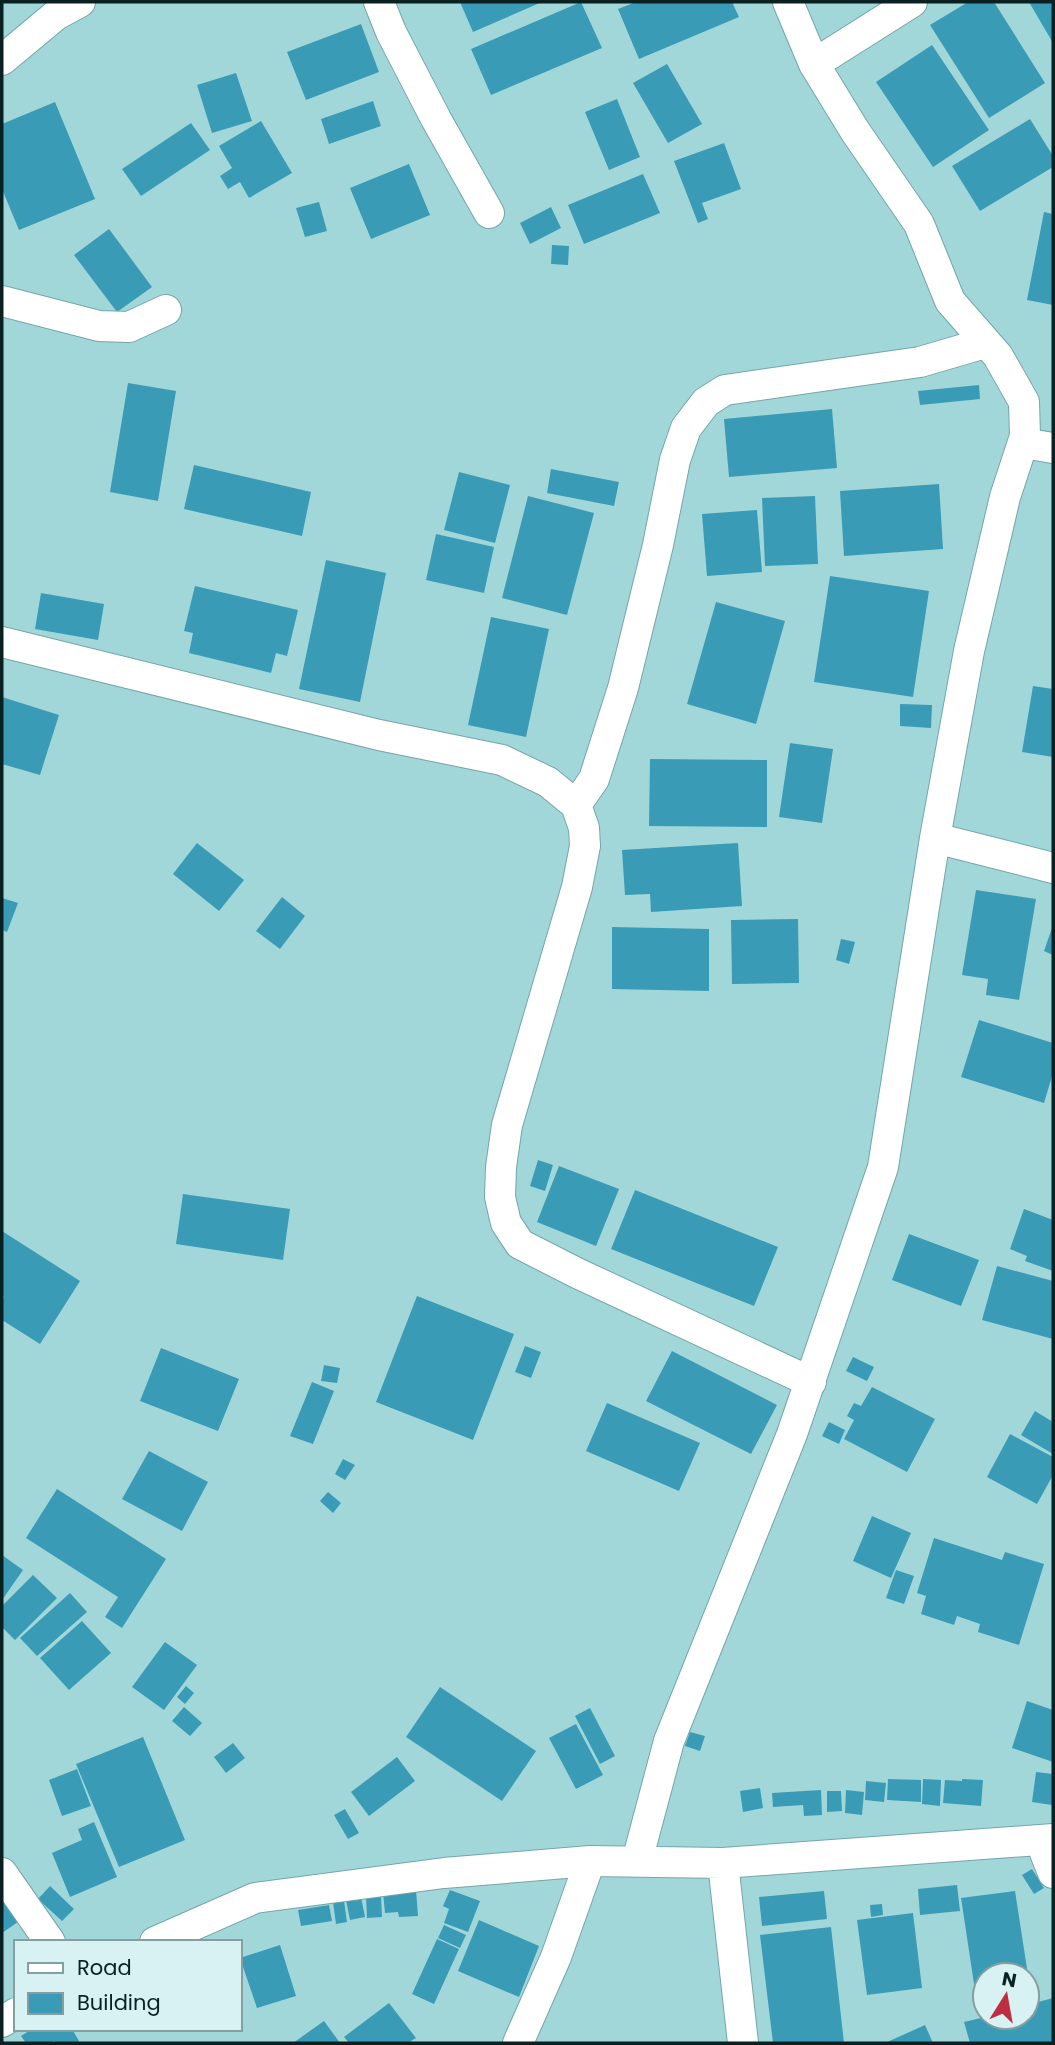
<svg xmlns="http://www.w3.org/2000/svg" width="1055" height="2045" font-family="Poppins,sans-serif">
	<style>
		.building { fill: #3a9bb6 }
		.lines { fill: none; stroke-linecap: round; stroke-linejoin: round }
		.minor-casing { stroke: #73a6a8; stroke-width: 32 }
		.minor { stroke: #fff; stroke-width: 30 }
	</style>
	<rect width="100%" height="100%" fill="#a2d7d9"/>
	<!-- building -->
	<path class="building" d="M460,2H542L473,32Z
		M581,2L602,48L491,95L471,49Z
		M636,2H732L739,17L639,59L618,9Z
		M968,2H994L1045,83L989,118L930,25Z
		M1029,2H1053V43Z
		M361,24L379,72L306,100L287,52Z
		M932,45L989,130L933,167L876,82Z
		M667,64L702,124L668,143L633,83Z
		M236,73L252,121L212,133L197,85Z
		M617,99L640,157L609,170L585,112Z
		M373,101L381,126L329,144L321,119Z
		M55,102L95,199L19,230L2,189V124Z
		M1030,119L1053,156V167L980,211L952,166Z
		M261,121L292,173L249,198L240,182L228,189L220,176L232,168L219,146Z
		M191,123L210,150L141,196L122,169Z
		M724,143L741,189L702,203L708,219L698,223L674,161Z
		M409,164L430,215L371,239L350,188Z
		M643,174L660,213L584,244L568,205Z
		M319,202L327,231L305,237L296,208Z
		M551,207L561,228L530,244L520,223Z
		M1044,212L1053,214V305L1027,300Z
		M109,229L152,287L117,312L74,255Z
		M552,245L569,246L568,265L551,264Z
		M128,383L176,391L158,501L110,492Z
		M979,385L980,399L920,405L918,391Z
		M832,409L837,468L729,477L724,419Z
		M194,465L311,492L302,536L184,509Z
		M551,469L619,482L614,506L547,493Z
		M459,472L510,485L495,543L444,530Z
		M939,484L943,549L844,556L840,491Z
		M528,496L594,513L567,615L502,598Z
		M815,496L818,564L765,566L762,498Z
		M757,510L762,572L707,576L702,514Z
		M436,534L494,547L484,593L426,580Z
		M326,560L386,573L360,702L299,689Z
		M830,576L929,591L913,697L814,682Z
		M195,586L298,610L287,656L276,653L271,673L189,653L193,633L184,631Z
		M41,593L104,604L98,640L35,629Z
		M716,602L785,621L756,724L687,704Z
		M491,617L549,629L526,737L468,725Z
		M1033,686L1053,689V757L1022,752Z
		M2,697L59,715L40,775L2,764Z
		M900,704L932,705L931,728L900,726Z
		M790,743L833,749L822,823L779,817Z
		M650,759L767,760V827L649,826Z
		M197,843L244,880L219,911L173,874Z
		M738,843L742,906L651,912L650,894L625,895L622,850Z
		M976,890L1036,899L1019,1000L986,995L988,979L962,975Z
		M282,897L305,916L280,949L256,931Z
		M2,898L18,903L7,932L2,930Z
		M798,919L799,983L732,984L731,920Z
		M1053,925V955L1044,951Z
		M612,927L709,929V991L612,989Z
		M841,939L855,942L849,964L836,960Z
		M979,1020L1053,1043V1073L1044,1103L961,1077Z
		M538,1160L553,1165L545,1191L530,1186Z
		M559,1166L619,1189L596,1246L537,1222Z
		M635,1190L778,1247L754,1306L611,1249Z
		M183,1194L290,1209L283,1260L176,1244Z
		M1024,1209L1053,1220V1271L1025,1261L1027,1256L1010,1249Z
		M2,1231L80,1281L40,1344L2,1320V1301L4,1297L2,1296Z
		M909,1234L979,1260L961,1306L892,1280Z
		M997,1266L1053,1281V1339L982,1320Z
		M417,1296L514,1334L473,1440L376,1402Z
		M525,1346L541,1352L531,1378L515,1372Z
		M161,1348L239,1379L218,1431L140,1401Z
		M672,1351L777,1405L751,1454L646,1401Z
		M853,1357L874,1367L867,1381L846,1371Z
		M324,1365L340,1368L337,1383L321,1381Z
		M312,1382L334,1391L313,1444L290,1436Z
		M872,1387L935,1419L907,1472L844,1439L854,1420L847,1416L854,1403L861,1406Z
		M607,1403L700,1443L679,1491L586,1451Z
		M1035,1411L1053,1422V1454L1021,1435Z
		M829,1422L845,1430L839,1444L822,1436Z
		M1010,1434L1053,1457V1475L1037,1504L987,1477Z
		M149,1451L208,1482L182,1531L122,1499Z
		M343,1459L355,1465L345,1480L335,1474Z
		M57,1489L166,1559L122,1628L105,1617L118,1597L26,1538Z
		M328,1492L341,1503L333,1513L320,1501Z
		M872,1516L911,1533L891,1578L853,1561Z
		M934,1538L1002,1560L1005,1552L1044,1564L1019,1645L978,1632L980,1624L957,1616L954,1625L921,1614L926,1596L917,1593Z
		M2,1555L23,1570L2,1600Z
		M896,1570L914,1576L904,1604L886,1598Z
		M33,1575L57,1598L15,1640L2,1627V1606Z
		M70,1593L87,1612L37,1656L20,1638Z
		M82,1621L111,1653L69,1690L40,1658Z
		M165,1642L197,1665L164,1710L132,1687Z
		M186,1686L194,1693L185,1704L177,1697Z
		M440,1687L536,1751L502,1801L406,1737Z
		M1027,1701L1053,1710V1762L1012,1748Z
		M184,1707L202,1723L190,1736L172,1721Z
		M590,1708L615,1756L600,1764L575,1716Z
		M576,1724L603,1775L576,1789L549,1738Z
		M690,1732L705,1736L700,1751L685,1746Z
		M143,1737L185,1840L119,1867L76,1764Z
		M233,1743L245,1758L226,1773L214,1757Z
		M397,1757L415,1781L369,1816L351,1792Z
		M77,1769L91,1806L62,1816L49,1780Z
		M1036,1772L1053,1774L1052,1805L1032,1802Z
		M888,1779L921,1780V1802L887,1800Z
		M923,1779L941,1780L940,1806L922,1804Z
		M962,1779L983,1780L981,1806L943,1803L945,1780L962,1781Z
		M866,1781L886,1783L884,1802L865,1800Z
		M760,1788L763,1808L743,1812L740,1791Z
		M821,1790L822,1815L804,1816L803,1805L773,1807L772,1793Z
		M846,1790L864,1792L862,1815L845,1813Z
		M827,1791H841L842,1811L827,1812Z
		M345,1809L359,1833L348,1839L334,1815Z
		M94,1822L117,1877L70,1897L52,1853L82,1840L78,1829Z
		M1032,1869L1044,1888L1034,1894L1022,1875Z
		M2,1885L25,1917L2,1933Z
		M957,1885L960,1911L920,1915L918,1889Z
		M50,1886L74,1909L62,1921L38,1899Z
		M416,1890L418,1916L399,1917L398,1912L385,1913L383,1892Z
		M450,1890L480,1901L468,1932L444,1923L449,1909L443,1906Z
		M824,1891L827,1919L762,1926L759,1897Z
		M1015,1891L1028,1975H985V1995L976,1997L961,1898Z
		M381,1896L382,1917L367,1918L366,1897Z
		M361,1897L365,1917L350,1920L346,1900Z
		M344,1901L347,1922L336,1924L333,1902Z
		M882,1904L883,1915L871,1917L870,1905Z
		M329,1905L332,1921L301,1926L298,1910Z
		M913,1913L922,1988L867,1995L857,1920Z
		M479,1920L539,1946L519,1997L458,1971Z
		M444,1925L466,1935L460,1948L438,1938Z
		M831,1927L844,2043H773L760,1935Z
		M437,1939L459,1949L434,2004L412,1994Z
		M280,1945L296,1996L257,2008L240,1958Z
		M1053,1998V2043H970L964,2022L985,2017H1027V2005Z
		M389,2003L416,2038L408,2043H349L344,2037Z
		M324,2021L340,2043H293Z
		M925,2025L933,2043H885Z
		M32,2029H72L79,2041L76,2043H56L54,2041L50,2043H26L21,2036Z"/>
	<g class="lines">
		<defs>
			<path id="minor" d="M379,2L391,32L436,119L489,213
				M2,60L56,15L80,2
				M814,64L912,2
				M2,301L99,326L129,327L166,310
				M1023,443L1053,448
				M2,642L379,735L502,760L548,782L576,805L584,828L585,846L577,887L507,1125L501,1167L500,1197L506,1223L520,1244L579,1274L811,1382
				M576,805L594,779L623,688L658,545L675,460L686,428L706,402L725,390L920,362L985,343
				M935,838L1053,868
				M1040,1840L1053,1873
				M637,1861L669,1741L792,1434L883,1167L935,838L969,651L1005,497L1025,436L1024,402L998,356L950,301L919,224L855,131L814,64L788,2
				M723,1863L743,2043
				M2,1873L50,1942
				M155,1942L255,1898L444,1873L590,1861L723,1863L1053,1839
				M2,2022L16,2013
				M518,2043L556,1957L590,1861"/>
		</defs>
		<!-- minor casing -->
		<use href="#minor" class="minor-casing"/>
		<!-- minor -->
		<use href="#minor" class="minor"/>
	</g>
	<!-- border -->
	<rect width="1055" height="2045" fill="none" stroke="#0b2021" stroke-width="7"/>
	<!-- legend -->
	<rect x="14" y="1940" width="228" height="91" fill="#d8f2f3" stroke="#869e9f" stroke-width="2"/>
	<rect x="28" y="1963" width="35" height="10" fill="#ffffff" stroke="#869e9f" stroke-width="2"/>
	<text x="77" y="1975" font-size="21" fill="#0b2021">Road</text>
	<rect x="28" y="1993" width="35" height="21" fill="#3a9bb6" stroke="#869e9f" stroke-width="2"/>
	<text x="77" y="2010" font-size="21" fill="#0b2021">Building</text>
	<!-- north arrow -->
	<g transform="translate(1006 1996) rotate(11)"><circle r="33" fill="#d8f2f3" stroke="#869e9f" stroke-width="2"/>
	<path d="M0-5L12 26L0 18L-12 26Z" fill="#bf2e40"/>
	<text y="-10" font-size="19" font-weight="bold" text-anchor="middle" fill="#0b2021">N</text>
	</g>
</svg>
